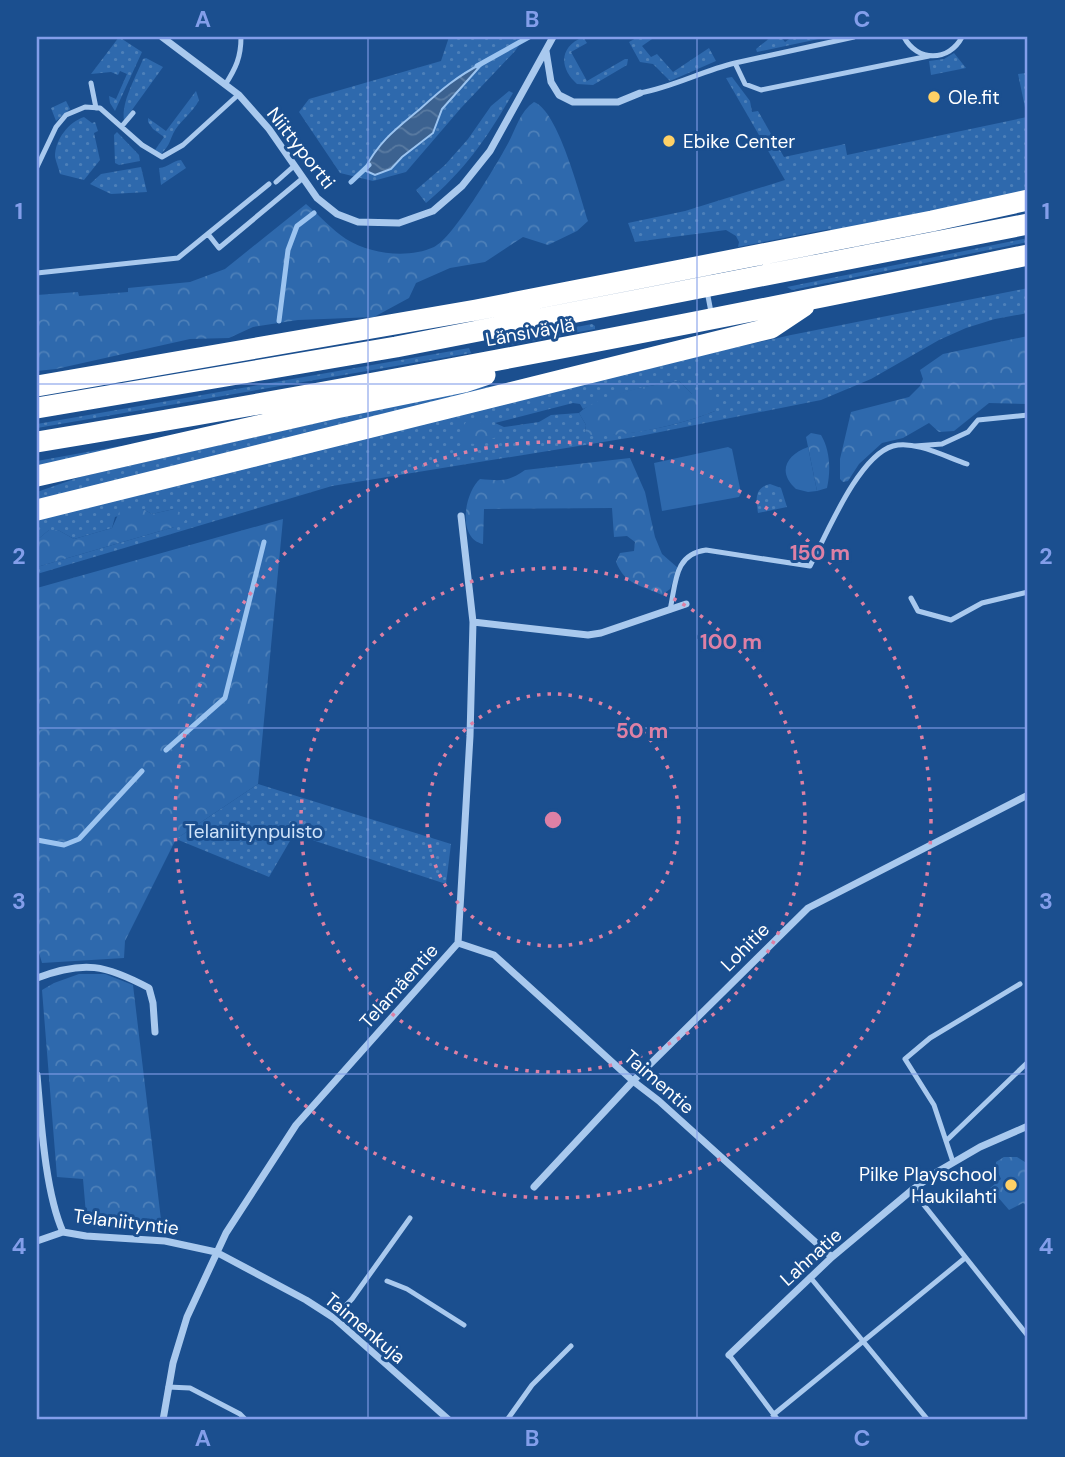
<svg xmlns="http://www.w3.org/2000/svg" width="1065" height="1457" font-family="'DM Sans',sans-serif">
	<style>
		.grass { fill: url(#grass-dots); fill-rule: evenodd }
		.forest { fill: url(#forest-crowns) }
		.pitch { fill: #2e69ad }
		.water { fill: url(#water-waves); stroke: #9cc4f0; stroke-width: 2 }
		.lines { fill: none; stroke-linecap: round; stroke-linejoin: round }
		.stream { stroke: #9cc4f0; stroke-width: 5 }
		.lane { stroke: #a9c9ee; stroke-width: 5 }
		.street { stroke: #a9c9ee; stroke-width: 7 }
		.highway { stroke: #fff; stroke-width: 21 }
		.grid { fill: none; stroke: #839eea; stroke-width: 2; stroke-opacity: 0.55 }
		.ring { fill: none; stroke: #dd80a5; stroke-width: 3.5; stroke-dasharray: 3.5 7 }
		.poi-dot { fill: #ffd166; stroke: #1b4f8f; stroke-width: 2.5 }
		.labels { text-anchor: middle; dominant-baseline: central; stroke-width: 6; stroke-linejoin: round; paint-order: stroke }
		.poi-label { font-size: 19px; fill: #fff; stroke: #1b4f8f; text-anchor: start }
		.street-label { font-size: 19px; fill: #fff; stroke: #1b4f8f }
		.park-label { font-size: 19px; fill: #cfe3fa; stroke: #1b4f8f }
		.centre { fill: #dd80a5; stroke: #1b4f8f; stroke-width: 3.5 }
		.ring-label { font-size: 21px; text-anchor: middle; font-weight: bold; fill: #dd80a5; stroke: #1b4f8f; stroke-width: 6; stroke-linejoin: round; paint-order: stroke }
		.neatline { fill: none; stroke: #839eea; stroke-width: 2.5 }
		.grid-label { font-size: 23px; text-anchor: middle; font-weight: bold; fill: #839eea }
	</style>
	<defs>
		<pattern id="grass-dots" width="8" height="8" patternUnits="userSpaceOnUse" patternTransform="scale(1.75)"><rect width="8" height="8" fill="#2e69ad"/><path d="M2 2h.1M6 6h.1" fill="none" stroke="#4d80b9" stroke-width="1.8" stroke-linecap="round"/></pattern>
		<pattern id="forest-crowns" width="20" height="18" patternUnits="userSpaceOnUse" patternTransform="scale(1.75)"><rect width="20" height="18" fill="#2e69ad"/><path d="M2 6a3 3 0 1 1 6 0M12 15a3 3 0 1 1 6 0" fill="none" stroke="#4d80b9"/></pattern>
		<pattern id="water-waves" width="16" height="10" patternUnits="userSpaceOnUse" patternTransform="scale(1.75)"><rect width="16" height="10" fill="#3c6290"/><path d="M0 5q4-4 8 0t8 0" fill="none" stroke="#597aa1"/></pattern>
	</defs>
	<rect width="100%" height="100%" fill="#1b4f8f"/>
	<!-- grass -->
	<path class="grass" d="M119,37L142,52L115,111L110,103L109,96L116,99L127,74L120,71L118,75L111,72L91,74Z
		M449,37H525L515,51L461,108L406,172L373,181L340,173L299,112L309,99L441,61Z
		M583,37L587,43L571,52L587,81L625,59H628L627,65L593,85L577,84C559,68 559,47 583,37Z
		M638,37H655L642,46L651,57L657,54L673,72L709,48L716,61L670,81L653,64L640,62L629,42Z
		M771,37H781L785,42L792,37H828L757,52L756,49Z
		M954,53L966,68L931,75L929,61L944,59Z
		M146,58L163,67L124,121C121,102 136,77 143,59Z
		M1028,67V191L832,233L830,229L738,247L739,242L736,236L726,230L635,242L628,223L685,211L785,180L726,78L732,77L750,101L752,112L758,111L784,157L845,144L847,155L1027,117L1018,74L1026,73Z
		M196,91L199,100C193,113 178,122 173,134C169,143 169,146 161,154L155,150L164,137L153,129L148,122V118L166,131Z
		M509,91L513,93C487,138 466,169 426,203L416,190L445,165L468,139L491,106Z
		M66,101L70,109L56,121L51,108Z
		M84,117L92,123L95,122L98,131L94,133L100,160L84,180L60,174C59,169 56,162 55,157C55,139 69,122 84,117Z
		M117,132L139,155L140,161L119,165L115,163L114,135Z
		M181,160L186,168L161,185L159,168C169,167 172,161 181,160Z
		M141,167L147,192L111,194L90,184L101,174Z
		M1028,238V242L792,290L787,287Z
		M1028,288V313L995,319L966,328L939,340L871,379L821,400L640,436L332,486L37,574V567L174,527V509L152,514L143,509L115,517L112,528L74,539L58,530H49L37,540V520L669,362L791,335ZM679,381L692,394H710L715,411C685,424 616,440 585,433L586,425L579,413L551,415L539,422L504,427L495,423L573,403L580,404L583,409C613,394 646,385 679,381Z
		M592,324L595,326V329L510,345L505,344L504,341Z
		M469,348L471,353L37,428V424Z
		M517,382L37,503V492L80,477L457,391Z
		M120,446H129L37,469V461Z
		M770,484L781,488L787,507L758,513C756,500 754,488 770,484Z
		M258,784L451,844L446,884L294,834L269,877L176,839Z"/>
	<!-- forest -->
	<path class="forest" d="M534,102C558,110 580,196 588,221L577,231L548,245L523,237L485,262L450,268L416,283L409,298L374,317L298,320L253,327L229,338L190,339L56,369L37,371V295L78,292L79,296L128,292V288L190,282L225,269L306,204C319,215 332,230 346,239C370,254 408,259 434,247C453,238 495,167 506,147C515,132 519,112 534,102Z
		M1028,336V404L989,403L954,431L939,432L929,423L903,438L882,443L859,464L848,481L843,482L840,479V459L851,412L909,397L920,386L923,379L920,370L943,354Z
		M679,381L692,394L710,393L716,401L715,411C684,424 618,440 585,434L586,425L579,413C599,394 652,385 679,381Z
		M478,421L492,427L497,437L476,444L465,443L459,433L466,422Z
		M811,433L821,435C830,450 831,470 827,488L817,491L806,437Z
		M630,458L645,492L655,537L662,554L678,568L670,589L662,595C641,585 625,585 616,562L620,553L634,551L635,542L627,536L614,537L612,508L484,509L483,544C457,539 464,493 480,479C501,481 508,482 525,470Z
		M121,508L143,509L152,514L174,509L186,516L185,521L174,527L37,567V540L49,530H58L74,539L112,528Z
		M283,519L258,784L176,839L125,941L124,958L42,963L37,946V588Z
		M79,974H105L133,985L162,1228L87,1226L83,1179L57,1177L42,990L54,983Z
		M1004,1157H1017L1028,1164V1207L1023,1203L1009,1210L990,1188L1001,1179L996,1168V1162Z"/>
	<!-- pitch -->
	<path class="pitch" d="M728,447L732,449L741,493L739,497L662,511L654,463Z
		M808,447L817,491L808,492L796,489C777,472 786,455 808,447Z"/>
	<!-- water -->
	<path class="water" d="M483,63L442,109L433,133L402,157L391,169L375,175L364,170C380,140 396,129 420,109C441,90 457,76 483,63Z"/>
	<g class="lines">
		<!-- stream -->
		<path class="stream" d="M477,66L529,37
			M351,182L369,165
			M279,321L288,250L297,226L314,213
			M166,750L225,698L264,542
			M37,840L64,845L79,839L142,771"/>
		<!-- lane -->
		<path class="lane" d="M854,37L735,63L745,84L761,90L929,56
			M904,37C917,62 949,62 962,37
			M91,83L96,108
			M225,85C236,68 241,57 241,37
			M640,93C673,87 702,71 735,63
			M122,126L133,113
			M37,167L56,127L66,115L85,107L100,108L142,145L162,157L183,145L238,95
			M276,182L294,166
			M208,234L219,248L303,178
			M37,273L178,258L269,184
			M707,291L711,312
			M915,446L942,444L968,432L978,420L1028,415
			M911,598L918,611L951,620L982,603L1028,592
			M670,610C676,583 674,554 706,550L810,566C826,536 858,456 893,446C915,440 946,457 967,464
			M946,1141L1028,1062
			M953,1162L934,1105L905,1059L930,1038L1020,984
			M912,1190L1028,1336
			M810,1277L928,1420
			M387,1281L407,1289L464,1325
			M334,1318L352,1299L410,1218
			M729,1355L778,1420
			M168,1387L190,1388L240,1414L246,1420
			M773,1415L965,1258
			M507,1420L532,1385L571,1346"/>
		<!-- street -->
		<path class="street" d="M162,37L239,95L269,129L317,198L337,214L358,222L399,223L433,211L462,186L490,151L553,37
			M546,51L551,82L559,95L573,102H618L640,93
			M473,622L588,635L601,633L686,604
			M458,943L494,955L633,1081L659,1101L832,1257
			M37,978C84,960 106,965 149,988L153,1003L155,1032
			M37,1075C41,1120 45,1192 63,1232L86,1236L165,1241L216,1252L306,1300L334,1318L449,1420
			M534,1187L633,1081L808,908L1028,795
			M37,1241L63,1232
			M729,1355L832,1257L912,1190L937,1172L980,1147L1028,1126
			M163,1420L173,1363L187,1317L226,1233L296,1125L458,943L470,736L473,622L461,516"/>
		<!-- highway -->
		<path class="highway" d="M37,386L476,310L932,221L1028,200
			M37,408L396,347L1028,224
			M37,442C369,387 699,323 1028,255
			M37,476L336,408L464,382L485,375
			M37,510L771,328L804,306"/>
	</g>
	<!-- grid -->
	<path class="grid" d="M368,37V1420M697,37V1420M37,384H1028M37,728H1028M37,1074H1028"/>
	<!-- distance rings -->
	<g class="ring">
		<circle cx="553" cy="820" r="126"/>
		<circle cx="553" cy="820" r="252"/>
		<circle cx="553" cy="820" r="378"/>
	</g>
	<!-- markers -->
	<g class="poi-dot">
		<circle cx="934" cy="97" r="7"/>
		<circle cx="669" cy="141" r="7"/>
		<circle cx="1011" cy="1185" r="7"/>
	</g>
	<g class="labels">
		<!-- poi labels -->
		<g class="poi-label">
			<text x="948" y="97">Ole.fit</text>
			<text x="683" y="141">Ebike Center</text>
			<text x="997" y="1174" text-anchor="end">Pilke Playschool<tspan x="997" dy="22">Haukilahti</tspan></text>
		</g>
		<!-- street labels -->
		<g class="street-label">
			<text transform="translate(301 148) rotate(52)">Niittyportti</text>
			<text transform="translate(530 332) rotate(-10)">Länsiväylä</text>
			<text transform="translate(745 947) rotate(-45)">Lohitie</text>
			<text transform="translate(399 986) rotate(-48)">Telamäentie</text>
			<text transform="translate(659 1082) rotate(41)">Taimentie</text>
			<text transform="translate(126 1222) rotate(7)">Telaniityntie</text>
			<text transform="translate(811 1257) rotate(-42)">Lahnatie</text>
			<text transform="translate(365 1328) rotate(40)">Taimenkuja</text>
		</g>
		<!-- park labels -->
		<g class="park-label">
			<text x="254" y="831">Telaniitynpuisto</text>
		</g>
	</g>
	<circle cx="553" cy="820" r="10" class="centre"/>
	<g class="ring-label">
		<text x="820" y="560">150 m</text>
		<text x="731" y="649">100 m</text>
		<text x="642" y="738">50 m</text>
	</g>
	<!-- border -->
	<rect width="1065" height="1457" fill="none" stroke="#1b4f8f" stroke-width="77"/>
	<rect x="38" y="38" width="988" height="1380" class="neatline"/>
	<g class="grid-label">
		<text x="203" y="27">A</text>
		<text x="532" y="27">B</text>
		<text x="862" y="27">C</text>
		<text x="19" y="219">1</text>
		<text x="1046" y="219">1</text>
		<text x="19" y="564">2</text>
		<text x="1046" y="564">2</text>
		<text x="19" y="909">3</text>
		<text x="1046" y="909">3</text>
		<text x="19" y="1254">4</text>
		<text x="1046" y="1254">4</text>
		<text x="203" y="1446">A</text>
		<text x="532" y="1446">B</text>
		<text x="862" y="1446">C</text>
	</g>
</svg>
